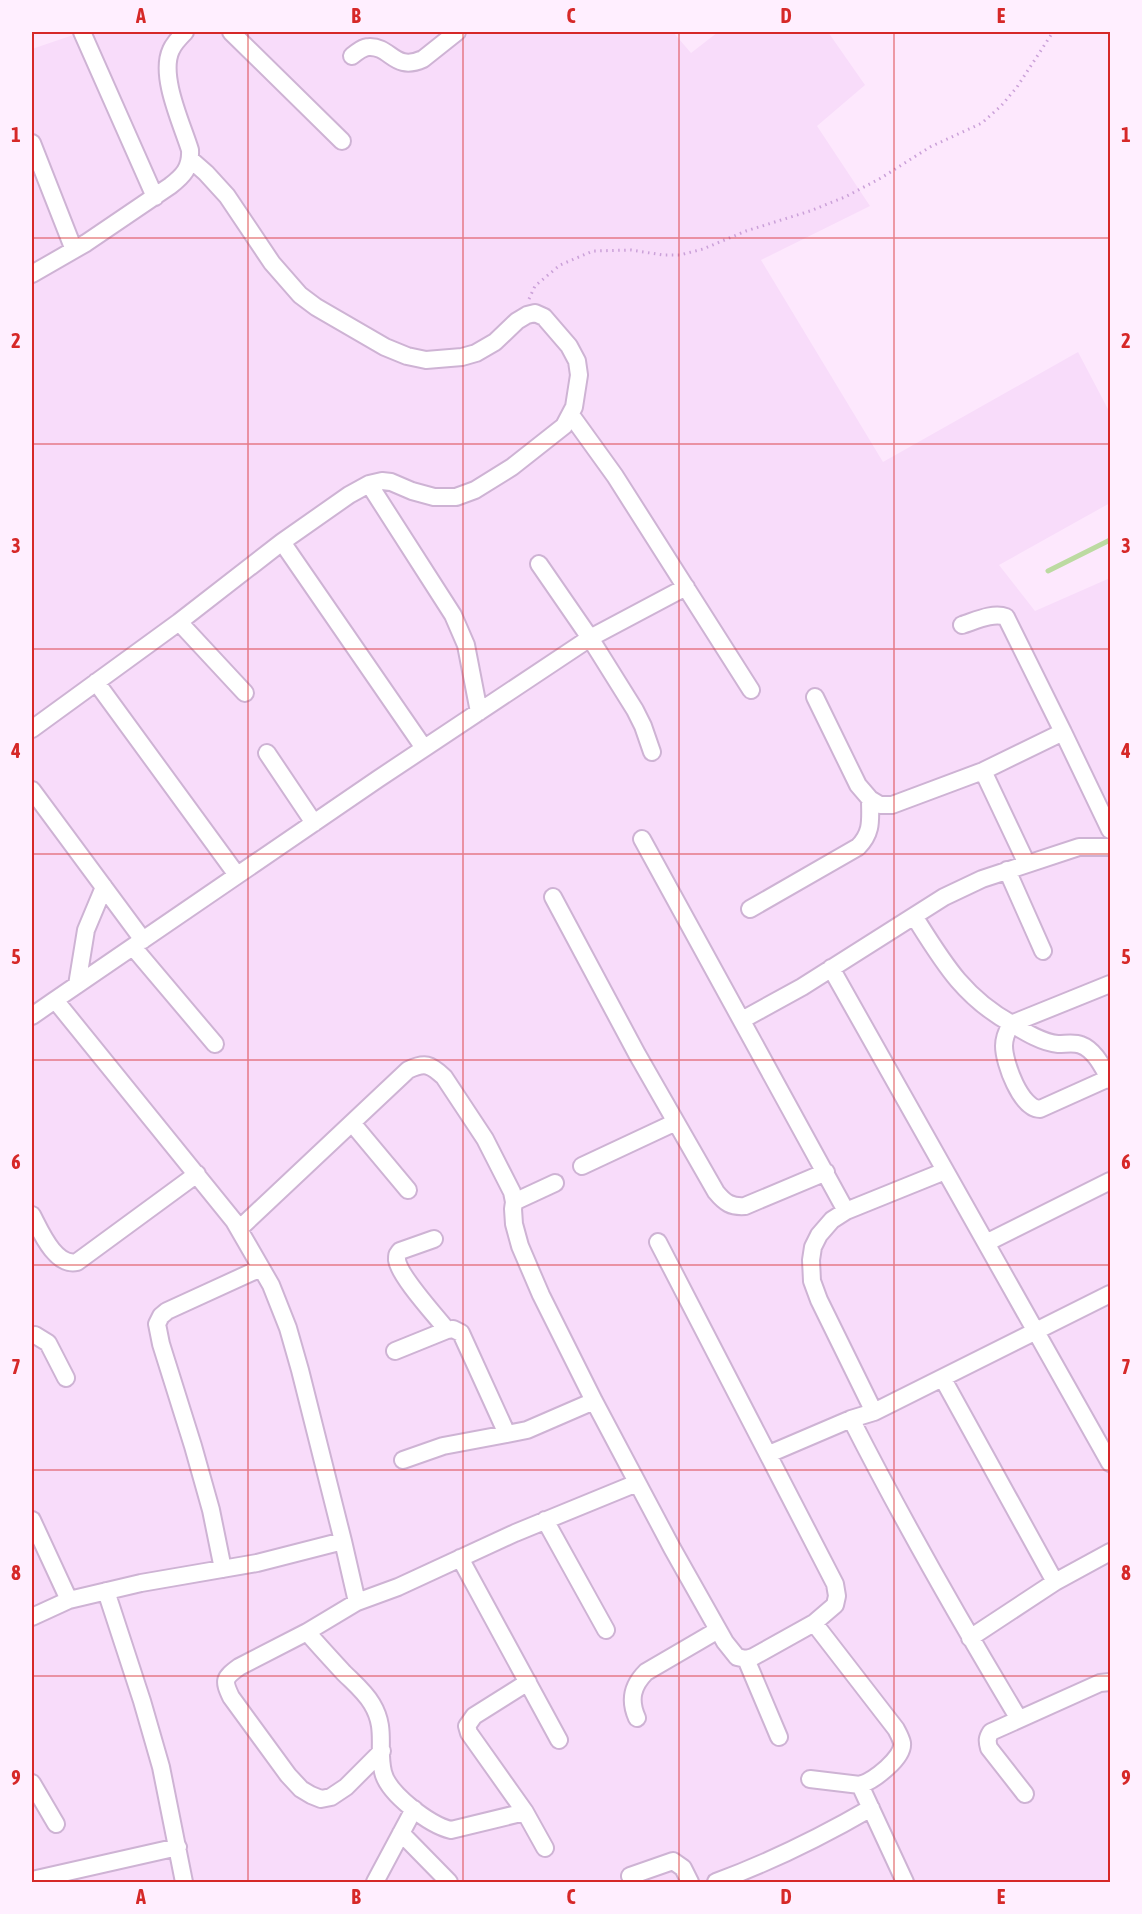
<svg xmlns="http://www.w3.org/2000/svg" width="1142" height="1914" font-family="'Asap Condensed',sans-serif">
	<style>
		.residential { fill: #f8dcfa }
		.lines { fill: none; stroke-linecap: round; stroke-linejoin: round }
		.stream { stroke: #bcdaa1; stroke-width: 5 }
		.minor-casing { stroke: #ceb3d4; stroke-width: 20 }
		.path { stroke: #cba1d9; stroke-width: 3; stroke-dasharray: 1.5 4.5; stroke-linecap: butt }
		.minor { stroke: #fff; stroke-width: 16 }
		.grid { fill: none; stroke: #d62828; stroke-width: 1.5; stroke-opacity: 0.55 }
		.neatline { fill: none; stroke: #d62828; stroke-width: 2 }
		.grid-label { font-size: 20px; text-anchor: middle; font-weight: bold; fill: #d62828 }
	</style>
	<rect width="100%" height="100%" fill="#fde8fd"/>
	<!-- residential -->
	<path class="residential" d="M82,32H673L691,53L718,32H828L865,85L817,126L870,206L761,260L883,462L1078,352L1110,413V503L999,565L1035,611L1110,578V1882H32V49Z"/>
	<g class="lines">
		<!-- stream -->
		<path class="stream" d="M1048,571L1110,540"/>
		<defs>
			<path id="minor" d="M82,32L155,197
				M231,32L342,141
				M352,56C357,52 363,47 369,47C391,46 394,72 423,59L457,32
				M32,143L74,250
				M32,274L86,243L170,186C183,176 191,168 190,150C182,124 159,76 171,50C174,43 180,37 185,32
				M571,415L615,476L751,690
				M369,484L453,615L466,645L479,712
				M282,542L424,748
				M539,564L590,638L635,710L643,726L652,752
				M179,622L245,693
				M962,625C975,621 993,612 1006,617L1063,732
				M96,682L237,875
				M815,697L858,785L870,799L880,805H892L983,771L1063,732L1110,830
				M32,729L179,622L282,542L349,495L369,484L382,481L391,482L412,491L434,497H456L475,490L512,467L564,426L574,407L579,375L577,361L569,346L544,317L535,313L527,315L517,321L495,342L476,353L462,357L426,360L407,356L385,347L316,307L300,295L272,263L227,196L206,173L190,159
				M267,753L314,823
				M983,771L1027,864
				M32,790L143,940
				M642,839L846,1211
				M1007,870L1043,951
				M553,897L637,1054L716,1192C725,1203 731,1207 745,1206L826,1172
				M750,909L858,847C873,832 870,819 870,799
				M914,916C943,962 963,997 1012,1024C1025,1032 1043,1043 1058,1044C1066,1044 1074,1042 1081,1045C1095,1050 1103,1068 1110,1080
				M133,947L215,1044
				M831,968C923,1134 1018,1298 1110,1463
				M77,985L86,930L104,887
				M32,1016L55,1000
				M742,1020L802,987L944,897L982,879L1079,847H1110
				M1109,1078L1040,1109C1021,1109 1004,1063 1004,1046C1004,1038 1007,1031 1011,1024L1110,984
				M352,1123L408,1190
				M582,1166L676,1122
				M514,1202L555,1183
				M32,1215C40,1230 55,1267 77,1262L197,1174
				M239,1229L408,1070C425,1062 430,1064 444,1077L485,1139L512,1192L514,1202L513,1209L514,1224L520,1246L541,1295L594,1401L672,1548L725,1642L737,1657L746,1659L753,1657L814,1623L835,1605L837,1596L835,1584L658,1242
				M434,1239L400,1251C397,1255 397,1254 397,1260C399,1276 436,1316 447,1330
				M986,1243L1110,1181
				M32,1336L35,1335L48,1343L66,1378
				M395,1351L447,1330L453,1329L461,1333L507,1434L527,1430L594,1401
				M943,1379L1055,1582
				M874,1412L819,1300L812,1281L811,1260L813,1247L819,1235L832,1220L846,1211L945,1171
				M851,1419C903,1521 960,1621 1019,1719
				M769,1454L851,1419L874,1412L1110,1294
				M403,1460L443,1446L507,1434
				M637,1483L515,1533L398,1587L357,1602L343,1541L300,1370L288,1328L271,1285L234,1221L55,1000L378,779L590,638L686,587
				M32,1520L69,1600
				M545,1520L606,1630
				M460,1558L559,1740
				M223,1569L211,1510L193,1446L161,1344L157,1324L161,1316L167,1311L261,1268
				M106,1591L142,1701L161,1767L184,1882
				M357,1602L307,1632C319,1646 332,1660 344,1673C354,1683 365,1692 372,1704C387,1729 377,1747 383,1772C388,1794 430,1825 451,1830L525,1812
				M32,1617L69,1600L141,1583L257,1563L343,1541
				M814,1623L896,1729C898,1733 901,1738 902,1743C904,1758 873,1781 860,1785L905,1882
				M307,1632L239,1667C224,1678 223,1680 231,1697L288,1775L301,1789L311,1795L321,1799L331,1797L346,1787L382,1751
				M970,1638L1055,1582L1110,1552
				M746,1659L779,1737
				M528,1682L474,1716L467,1726L469,1733L525,1812L545,1848
				M637,1718C629,1700 632,1686 646,1672L718,1630
				M810,1779L860,1785
				M32,1783L56,1824
				M1025,1794L989,1748C987,1741 987,1738 991,1732L1100,1683L1110,1682
				M401,1833L449,1882
				M630,1876L673,1861L683,1868L690,1882
				M32,1880L178,1847
				M375,1882L414,1809
				M716,1882C770,1862 821,1837 871,1808"/>
		</defs>
		<!-- minor casing -->
		<use href="#minor" class="minor-casing"/>
		<!-- path -->
		<path class="path" d="M529,299L535,286L560,265L593,251L631,250L663,255H680L703,249L746,231L810,211L845,197L881,178L930,147L982,123L1001,106L1017,87L1053,32"/>
		<!-- minor -->
		<use href="#minor" class="minor"/>
	</g>
	<!-- grid -->
	<path class="grid" d="M248,32V1882M463,32V1882M679,32V1882M894,32V1882M32,238H1110M32,444H1110M32,649H1110M32,854H1110M32,1060H1110M32,1265H1110M32,1470H1110M32,1676H1110"/>
	<!-- border -->
	<rect width="1142" height="1914" fill="none" stroke="#ffefff" stroke-width="66"/>
	<rect x="33" y="33" width="1076" height="1848" class="neatline"/>
	<g class="grid-label">
		<text x="141" y="23">A</text>
		<text x="356" y="23">B</text>
		<text x="571" y="23">C</text>
		<text x="786" y="23">D</text>
		<text x="1001" y="23">E</text>
		<text x="16" y="142">1</text>
		<text x="1126" y="142">1</text>
		<text x="16" y="348">2</text>
		<text x="1126" y="348">2</text>
		<text x="16" y="553">3</text>
		<text x="1126" y="553">3</text>
		<text x="16" y="758">4</text>
		<text x="1126" y="758">4</text>
		<text x="16" y="964">5</text>
		<text x="1126" y="964">5</text>
		<text x="16" y="1169">6</text>
		<text x="1126" y="1169">6</text>
		<text x="16" y="1374">7</text>
		<text x="1126" y="1374">7</text>
		<text x="16" y="1580">8</text>
		<text x="1126" y="1580">8</text>
		<text x="16" y="1785">9</text>
		<text x="1126" y="1785">9</text>
		<text x="141" y="1904">A</text>
		<text x="356" y="1904">B</text>
		<text x="571" y="1904">C</text>
		<text x="786" y="1904">D</text>
		<text x="1001" y="1904">E</text>
	</g>
</svg>
